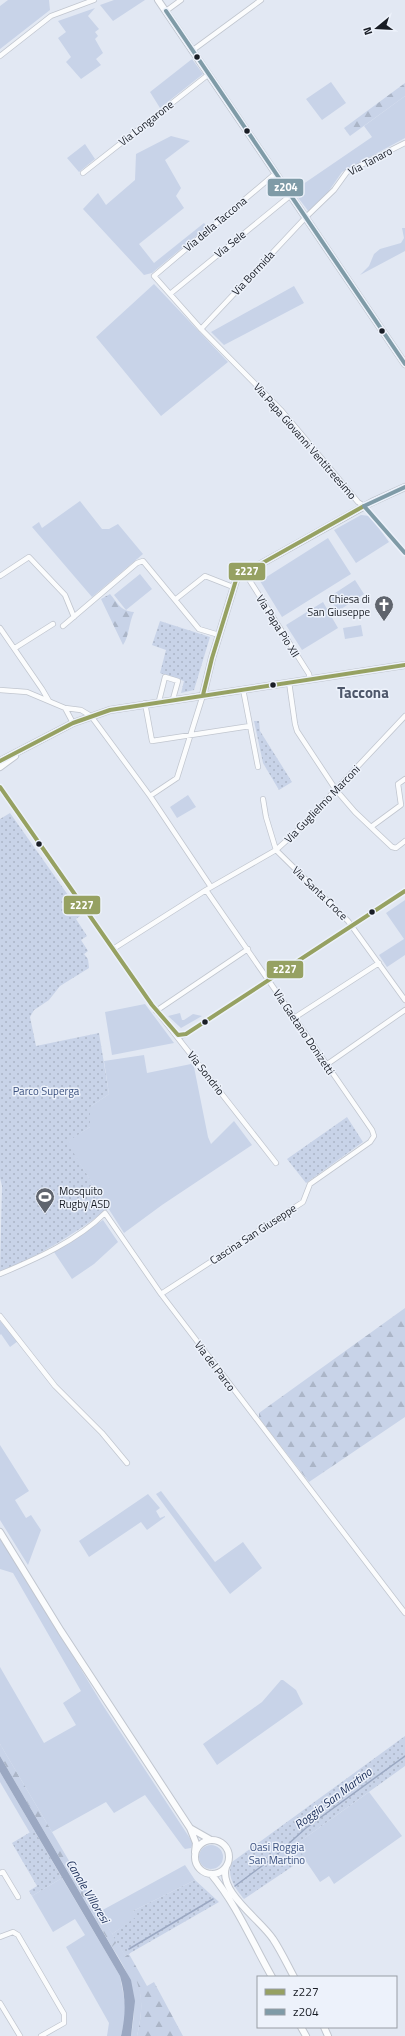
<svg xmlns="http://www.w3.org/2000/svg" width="405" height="2036" font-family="'Titillium Web',sans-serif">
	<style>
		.green { fill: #c8d3e8 }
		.forest { fill: url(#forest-firs) }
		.park { fill: url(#park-dots) }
		.water { fill: #9ba8c2 }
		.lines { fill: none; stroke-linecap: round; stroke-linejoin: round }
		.stream { stroke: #9ba8c2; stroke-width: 1.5 }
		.street-casing { stroke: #c1c6cf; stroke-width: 6 }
		.secondary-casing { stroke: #c1c6cf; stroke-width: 8 }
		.street { stroke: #fbfcfd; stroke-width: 4.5 }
		.secondary { stroke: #fbfcfd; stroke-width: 6 }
		.bus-1-casing { stroke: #edf2fb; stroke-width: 7 }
		.bus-2-casing { stroke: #edf2fb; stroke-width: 7 }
		.bus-1 { stroke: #96a162; stroke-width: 4 }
		.bus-2 { stroke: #7f9ba7; stroke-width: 4 }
		.bus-dot { fill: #191d25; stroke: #edf2fb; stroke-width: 1.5 }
		.labels { text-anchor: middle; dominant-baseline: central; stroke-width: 3; stroke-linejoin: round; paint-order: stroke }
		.street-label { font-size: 11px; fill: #191d25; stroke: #edf2fb }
		.poi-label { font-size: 11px; fill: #191d25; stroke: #edf2fb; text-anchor: end }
		.park-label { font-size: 11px; fill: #3b517f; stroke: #edf2fb }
		.water-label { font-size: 12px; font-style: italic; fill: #192c57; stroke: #edf2fb }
		.district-label { font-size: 15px; font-weight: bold; fill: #4e576a; stroke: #edf2fb }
		.line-badge { stroke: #edf2fb; stroke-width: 1.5 }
		.badge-label { font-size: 11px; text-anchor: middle; font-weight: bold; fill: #fff }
	</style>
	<defs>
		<pattern id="forest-firs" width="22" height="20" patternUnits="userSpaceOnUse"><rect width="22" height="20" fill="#c8d3e8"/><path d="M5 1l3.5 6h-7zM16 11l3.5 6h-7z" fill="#abb5c7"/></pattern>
		<pattern id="park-dots" width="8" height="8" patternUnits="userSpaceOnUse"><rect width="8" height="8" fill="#c8d3e8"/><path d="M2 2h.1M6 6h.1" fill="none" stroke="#abb5c7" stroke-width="1.8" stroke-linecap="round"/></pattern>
	</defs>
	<rect width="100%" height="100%" fill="#e2e8f3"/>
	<!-- green -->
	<path class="green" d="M8,0H49L50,10L0,49V6Z
		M114,0H145L113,21L100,5Z
		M95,8L88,16L99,29L95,32L98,36L95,39L103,53L96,59L101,65L81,79L66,62L71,57L58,38L66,32L58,21Z
		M192,59L203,74L160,108L150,92Z
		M331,82L346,103L322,120L306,99Z
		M405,96V138L342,172L326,195L309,212L293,191L372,137L364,126Z
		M171,136L190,141L165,160L181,188L176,196L184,208L139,244L154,263L204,223L207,227L152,273L144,275L83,209L98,193L106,205L135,180L136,154Z
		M85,144L95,159L79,172L67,158Z
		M402,228H405V251L360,275L369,266L374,254L380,249L401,243L404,238Z
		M154,284L228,362L161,416L96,337Z
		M294,286L304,303L224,345L211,332Z
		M80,501L102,529H109L118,524L143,554L92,597L32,527L39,522L42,528Z
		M361,515L370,516L389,542L356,563L334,530Z
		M328,538L351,574L282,617L260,581Z
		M140,574L152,589L126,610L114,595Z
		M355,580L364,594L338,611L329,597Z
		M323,602L338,628L302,650L286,625Z
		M361,625L363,636L345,639L343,628Z
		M188,795L196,807L177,818L170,807Z
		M405,900V955L387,967L379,955L404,939L386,913Z
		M145,1004L174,1043L112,1055L105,1012Z
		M180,1013L182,1020H184L193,1014L202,1016L181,1028L168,1016Z
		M144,1055L147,1073L191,1064L194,1067L208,1137L211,1144L234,1121L252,1145L162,1205L124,1233L66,1142L90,1127V1107L109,1094L104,1061Z
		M103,1220L118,1242L94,1264L72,1279L54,1252Z
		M0,1321L18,1341L10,1347L1,1334L0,1335Z
		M0,1445L29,1491L15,1500L26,1518L31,1515L41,1530L28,1565L0,1520Z
		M161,1491L215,1562L243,1542L262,1568L230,1594L156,1494Z
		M148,1494L160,1508L156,1511L160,1518L165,1516V1517L147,1530L141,1522L89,1557L79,1541Z
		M0,1535L102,1704L193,1843L191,1848L185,1849L183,1847L145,1795L114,1813L106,1802L52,1832L0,1744V1667L44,1743L76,1725L63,1703L81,1691L13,1573L0,1569Z
		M281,1680H283L296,1690L303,1704L217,1765L203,1744L262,1702Z
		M0,1772L34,1830L30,1833L0,1782Z
		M369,1792L402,1836L334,1884L329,1876L320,1882L295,1845Z
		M199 1857a12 12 0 1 1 24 0a12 12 0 1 1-24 0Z
		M185,1865L195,1880L133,1911L137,1917L112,1934L99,1912Z
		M62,1878L120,1976L125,2003V2018L121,2036H107L109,2023L66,1947L85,1935L75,1919L53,1932L32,1896Z
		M117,1942C139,1978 147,1993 137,2036H131C138,1996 134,1981 112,1947Z"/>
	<!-- forest -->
	<path class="forest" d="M405,83V96L350,136L344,128Z
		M110,594C118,603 120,611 134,612C129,622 129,637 123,645L101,599Z
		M405,1308V1417L309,1482L259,1418V1413Z
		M0,1744L117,1942L112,1947L0,1756Z
		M129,1954L147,1986L154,1982L183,2036H137C145,2001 142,1988 125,1956Z"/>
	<!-- park -->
	<path class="park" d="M160,621L210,637L194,690L181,693L184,681L160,673L166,650L152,645Z
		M254,721H259L260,731L292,782L279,790L263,763Z
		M10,813L80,912V916L76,919L87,936L81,940L88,951L84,954L88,959L89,968L60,986L49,1000L34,1010L30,1017L36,1046L99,1033L109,1094L90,1107V1127L67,1142L108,1209C74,1234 39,1256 0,1272L2,1186L0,1178V819Z
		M347,1117L363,1142L306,1183L287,1159Z
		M405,1736V1766L295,1845L305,1858L244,1899C235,1888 226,1876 232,1862Z
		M34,1830L62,1878L32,1896L29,1891L37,1886L12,1843Z
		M195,1880L219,1902L125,1956L112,1934L136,1917L133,1911Z"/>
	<!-- water -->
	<path class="water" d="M0,1756L131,1980L135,2001L131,2036H121C126,2015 126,1997 120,1976L0,1772Z"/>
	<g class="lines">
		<!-- stream -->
		<path class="stream" d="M235,1886L274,1857L306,1828L405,1756
			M129,1949L213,1899"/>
		<defs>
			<path id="street" d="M166,11L181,0
				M193,50L261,0
				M0,56L51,16L94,0
				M83,173L209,74
				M276,173L154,276L201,329L281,410L358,502L364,506L405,553
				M170,294L291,195
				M201,329L306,217L334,190L347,172L405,143
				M245,573L309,674L310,679
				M0,576L29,557L65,595L74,617
				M176,599L205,576L233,587
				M63,626L137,563L143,561L199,629L219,635
				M0,628L42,689L49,701
				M15,648L53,624
				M289,682L295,724L297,731L336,790L355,812L392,847L396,848L405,841
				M243,689L258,767
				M0,690L27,692L65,708L73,723
				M159,701L165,677L178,681L173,699
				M145,703L152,741L250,726
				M65,708L81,710L91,716L150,796L211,887
				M0,787L152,1005L276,1163
				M150,796L177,778L203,695
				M263,799L266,817L276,850L348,921L405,1000
				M371,827L401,805L398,784L405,779
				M113,949L206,890L276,850L296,832L405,716
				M156,1011L248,949
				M294,1018L379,963
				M176,1034L181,1036L186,1034L405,891
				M326,1065L405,1010
				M0,1274C36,1259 77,1241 105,1213L161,1294L405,1613
				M161,1294L303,1202L310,1184L370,1142L374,1136L372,1130L206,890
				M0,1316L55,1386L102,1433L127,1463
				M0,1873L3,1872L18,1897
				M0,1937L13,1932L18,1935L64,2014V2023L41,2036
				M0,2003L20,2036"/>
			<path id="secondary" d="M158,0L405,364
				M203,695L212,658L236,580L241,575L372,502L405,487
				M0,761L73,723L110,710L405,665
				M0,767L15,756
				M0,1532L61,1631L190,1828L196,1843L195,1852
				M190,1828L211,1840
				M195 1857a17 17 0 1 1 34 0a17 17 0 1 1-34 0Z
				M226,1867C218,1892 261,1920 273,1939C281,1951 287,1964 294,1977
				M211,1874C237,1905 252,1942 272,1977
				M301,2027L306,2036
				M324,2027L328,2036"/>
		</defs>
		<!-- street casing -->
		<use href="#street" class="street-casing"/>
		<!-- secondary casing -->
		<use href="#secondary" class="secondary-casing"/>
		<!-- street -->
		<use href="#street" class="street"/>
		<!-- secondary -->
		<use href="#secondary" class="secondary"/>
		<defs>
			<path id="bus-1" d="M203,695L212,658L236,580L241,575L364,506
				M0,761L73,723L110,710L405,665
				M0,787L152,1005L178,1035L186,1034L405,891"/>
			<path id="bus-2" d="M166,11L405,364
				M405,487L364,506L405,553"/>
		</defs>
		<!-- bus-1 casing -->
		<use href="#bus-1" class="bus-1-casing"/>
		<!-- bus-2 casing -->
		<use href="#bus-2" class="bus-2-casing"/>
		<!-- bus-1 -->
		<use href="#bus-1" class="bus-1"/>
		<!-- bus-2 -->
		<use href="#bus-2" class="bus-2"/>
	</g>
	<!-- icons -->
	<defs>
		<symbol id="church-pin" viewBox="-11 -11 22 30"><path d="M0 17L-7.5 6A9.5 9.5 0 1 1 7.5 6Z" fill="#5f646d" stroke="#edf2fb"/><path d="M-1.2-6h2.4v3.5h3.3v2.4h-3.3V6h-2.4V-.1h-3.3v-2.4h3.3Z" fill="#fff"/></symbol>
		<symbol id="stadium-pin" viewBox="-11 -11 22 30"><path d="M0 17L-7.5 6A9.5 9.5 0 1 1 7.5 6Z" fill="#5f646d" stroke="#edf2fb"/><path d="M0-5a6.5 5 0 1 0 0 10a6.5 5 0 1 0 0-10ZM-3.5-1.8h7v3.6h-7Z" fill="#fff"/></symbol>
	</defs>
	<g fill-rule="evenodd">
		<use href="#church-pin" x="373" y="594" width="22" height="30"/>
		<use href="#stadium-pin" x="34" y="1186" width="22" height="30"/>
	</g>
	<!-- markers -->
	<g class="bus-dot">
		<circle cx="197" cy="57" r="3.5"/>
		<circle cx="247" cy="131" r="3.5"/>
		<circle cx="382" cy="331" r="3.5"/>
		<circle cx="273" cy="685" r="3.5"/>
		<circle cx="39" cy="844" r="3.5"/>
		<circle cx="372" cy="912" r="3.5"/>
		<circle cx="205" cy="1022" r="3.5"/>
	</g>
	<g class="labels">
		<!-- street labels -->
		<g class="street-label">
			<text transform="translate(146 123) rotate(-38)">Via Longarone</text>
			<text transform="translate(370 161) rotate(-28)">Via Tanaro</text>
			<text transform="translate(215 224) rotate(-40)">Via della Taccona</text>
			<text transform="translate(230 244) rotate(-39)">Via Sele</text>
			<text transform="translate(253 273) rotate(-47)">Via Bormida</text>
			<text transform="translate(305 441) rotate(49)">Via Papa Giovanni Ventitreesimo</text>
			<text transform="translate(278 626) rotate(58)">Via Papa Pio XII</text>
			<text transform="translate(322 804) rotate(-46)">Via Guglielmo Marconi</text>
			<text transform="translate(320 893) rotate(44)">Via Santa Croce</text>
			<text transform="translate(304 1032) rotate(56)">Via Gaetano Donizetti</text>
			<text transform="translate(206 1073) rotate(52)">Via Sondrio</text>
			<text transform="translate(253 1234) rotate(-33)">Cascina San Giuseppe</text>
			<text transform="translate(215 1366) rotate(53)">Via del Parco</text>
		</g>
		<!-- poi labels -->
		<g class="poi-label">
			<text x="370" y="599">Chiesa di<tspan x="370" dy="13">San Giuseppe</tspan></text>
			<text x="59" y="1191" text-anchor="start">Mosquito<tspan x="59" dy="13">Rugby ASD</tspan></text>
		</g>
		<!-- park labels -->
		<g class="park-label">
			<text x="46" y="1091">Parco Superga</text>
			<text x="277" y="1847">Oasi Roggia<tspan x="277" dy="13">San Martino</tspan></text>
		</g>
		<!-- water labels -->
		<g class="water-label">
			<text transform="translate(333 1798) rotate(-37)">Roggia San Martino</text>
			<text transform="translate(88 1891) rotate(59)">Canale Villoresi</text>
		</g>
		<!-- district labels -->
		<g class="district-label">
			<text x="363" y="692">Taccona</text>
		</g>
	</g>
	<g class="line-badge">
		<rect x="267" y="178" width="37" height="19" rx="4" fill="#7f9ba7"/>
		<rect x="228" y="562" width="38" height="19" rx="4" fill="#96a162"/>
		<rect x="63" y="895" width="38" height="20" rx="4" fill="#96a162"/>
		<rect x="266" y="960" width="38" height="19" rx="4" fill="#96a162"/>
	</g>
	<g class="badge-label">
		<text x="286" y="191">z204</text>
		<text x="247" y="575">z227</text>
		<text x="82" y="909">z227</text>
		<text x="285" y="973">z227</text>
	</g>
	<!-- legend -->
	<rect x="257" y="1976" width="140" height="52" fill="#edf2fb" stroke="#989da5"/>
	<rect x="265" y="1989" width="20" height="6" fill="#96a162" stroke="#989da5"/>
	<text x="293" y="1996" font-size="12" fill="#191d25">z227</text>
	<rect x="265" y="2009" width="20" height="6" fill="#7f9ba7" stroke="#989da5"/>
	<text x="293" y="2016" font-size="12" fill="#191d25">z204</text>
	<!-- north arrow -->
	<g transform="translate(377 28) rotate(252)" stroke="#edf2fb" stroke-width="3" paint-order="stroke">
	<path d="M0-3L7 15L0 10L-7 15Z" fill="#191d25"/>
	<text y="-6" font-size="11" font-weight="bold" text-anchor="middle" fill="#191d25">N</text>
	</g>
</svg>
